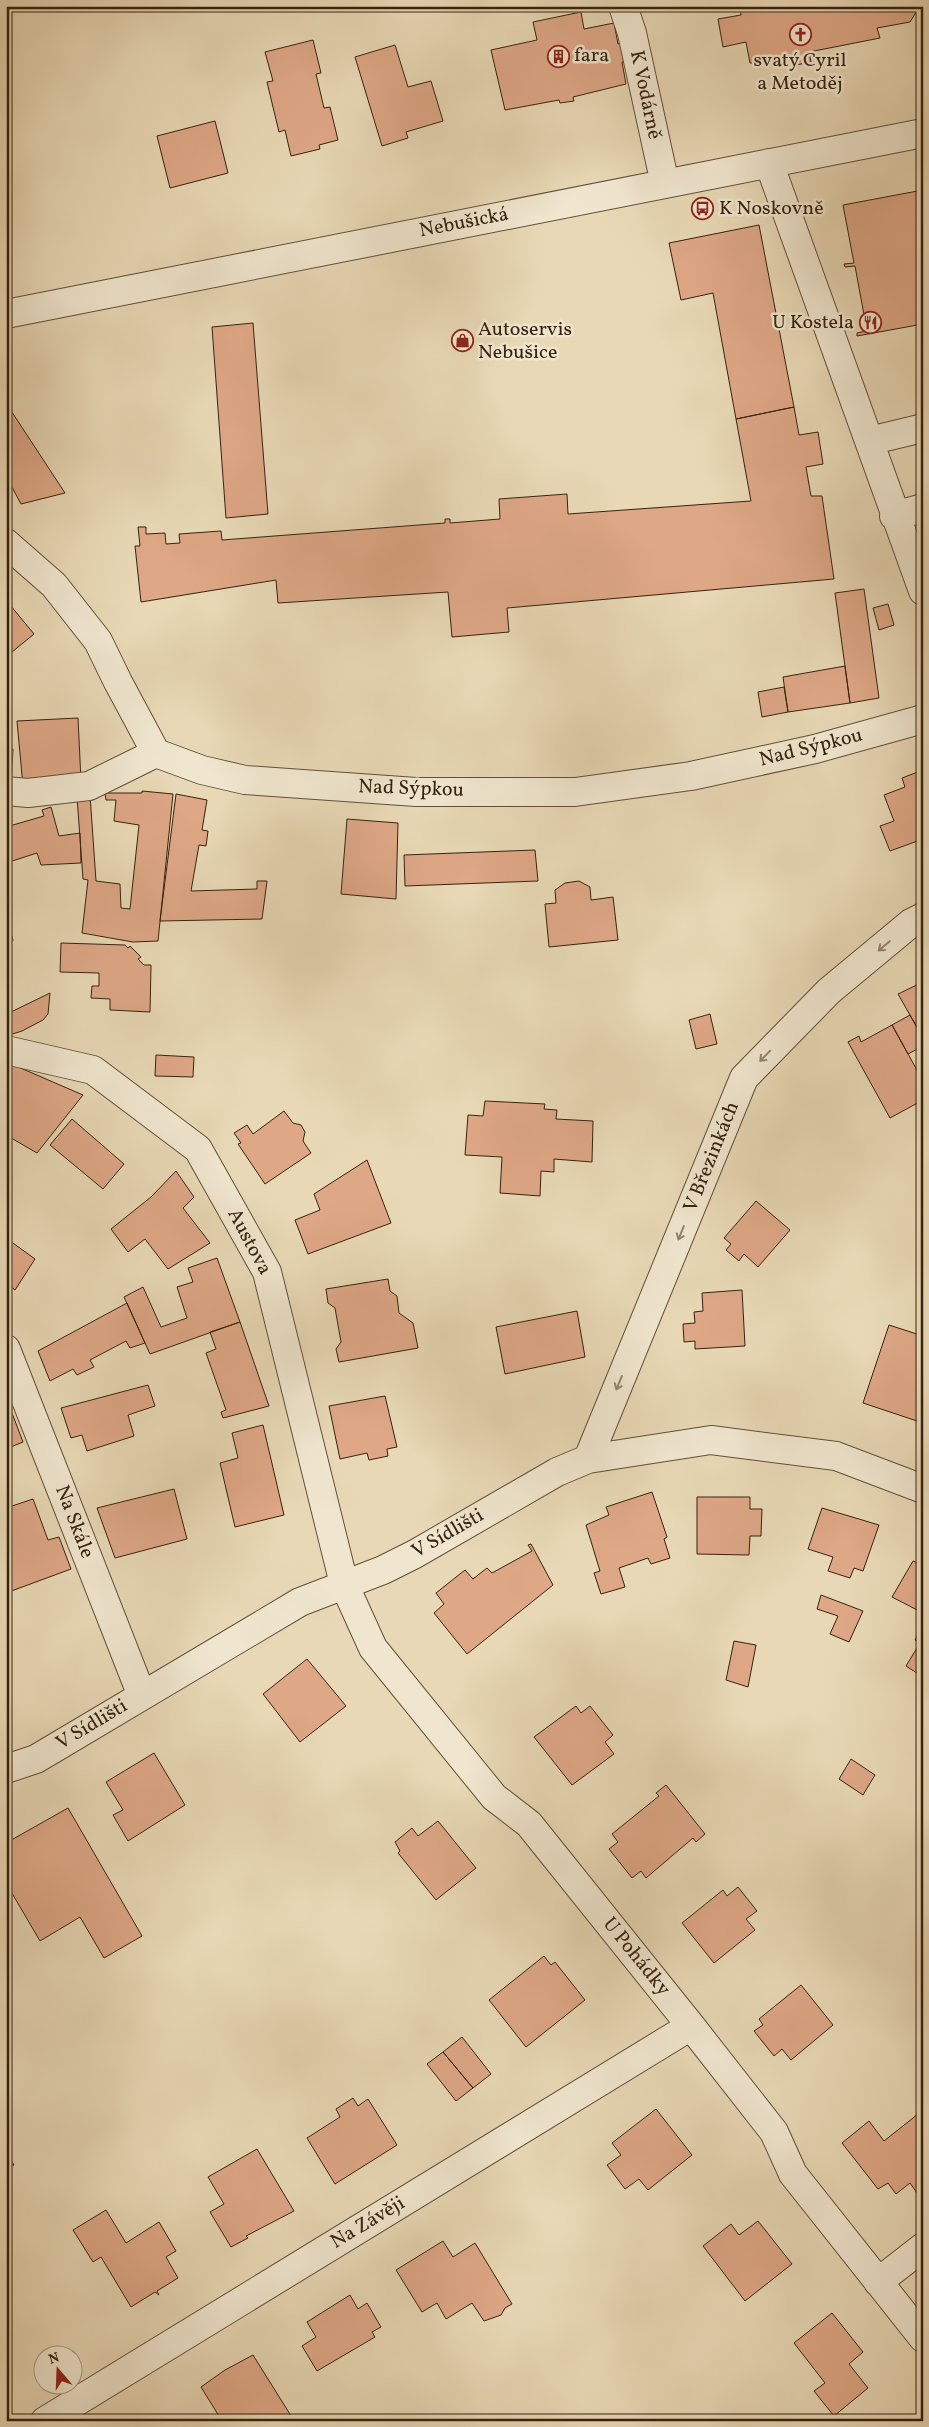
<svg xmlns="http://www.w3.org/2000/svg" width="929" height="2427" font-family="Vollkorn,serif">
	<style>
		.building { fill: #dea786; stroke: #36220f }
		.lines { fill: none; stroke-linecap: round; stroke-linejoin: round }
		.minor-casing { stroke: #625038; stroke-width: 30 }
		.minor { stroke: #f0e6cf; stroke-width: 28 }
		.oneway { stroke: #93846f }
		.labels { text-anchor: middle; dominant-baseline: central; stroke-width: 5; stroke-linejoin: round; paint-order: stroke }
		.poi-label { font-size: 20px; fill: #36220f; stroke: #f0e6cf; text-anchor: start }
		.street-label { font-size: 20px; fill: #36220f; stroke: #f0e6cf }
	</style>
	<rect width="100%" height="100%" fill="#e8d8b5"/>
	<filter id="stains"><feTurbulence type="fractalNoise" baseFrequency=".004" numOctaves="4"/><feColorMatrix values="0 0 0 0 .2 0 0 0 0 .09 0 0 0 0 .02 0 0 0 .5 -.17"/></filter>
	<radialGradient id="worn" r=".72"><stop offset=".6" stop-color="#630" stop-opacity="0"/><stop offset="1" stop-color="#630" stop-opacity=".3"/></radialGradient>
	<!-- building -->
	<path class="building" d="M740,6H920L910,22L877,28L880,38L809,52L811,62L796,65L794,55L787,56V59L755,66L754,63H750L746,42L723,47L718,19L741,15Z
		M581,12L584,29L614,23L618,44L621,43L625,61L622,62L626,84L573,97L574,101L560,103L559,100L505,110L491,50L537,40L533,22Z
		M313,40L321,73L316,74L324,108L330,107L338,140L319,145L320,149L291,156L285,130L279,132L267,82L273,81L265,52Z
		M395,45L408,87L431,81L443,121L406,132L408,138L382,146L355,57Z
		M215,121L228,173L170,188L157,136Z
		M923,190V324L857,336V333L867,331L855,266L845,267L844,264L854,263L843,205Z
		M759,225L794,407L736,419L713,293L681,300L669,243Z
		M253,323L268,514L226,518L212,327Z
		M6,403L65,493L21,504L6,476Z
		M794,407L799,435L818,432L823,464L806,467L811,496H822L834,579L507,608L509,632L452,637L448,592L278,603L276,580L141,602L135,546H140L138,527H146V534L165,533L166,544L180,543L179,534L221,531L222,540L445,523V519H450V523L500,519L499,499L567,494L568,514L751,501L736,419Z
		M864,589L879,698L850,703L835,593Z
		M6,600L34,634L6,657Z
		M888,604L894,625L879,630L873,608Z
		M845,666L850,703L788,712L783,677Z
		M784,687L788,712L762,717L758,692Z
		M78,718L81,781L23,786L17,721Z
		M6,747L13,749L11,784L6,783Z
		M923,770V839L890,851L880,826L894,821L884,795L905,787L902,778Z
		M142,791L173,794L158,941L133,942L82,933L88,880L83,879L77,797L90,795L96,881L120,884L121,908L130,909L139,825L114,821L116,800H106L105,793H142Z
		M176,794L207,800L202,830L208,831L206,846L199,845L191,891L257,889V881H267L262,919L160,921Z
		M51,807L59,836L80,833L81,863L41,865L37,853L6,863V827L44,816L42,810Z
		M347,819L398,823L396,899L341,894Z
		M535,850L538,881L405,886L404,855Z
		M579,881L590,887L591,900L613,897L618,940L549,947L545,904L556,903L555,890L565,883Z
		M6,916L13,940L12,942L6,943Z
		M61,943L125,945L128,948L130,946L141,957L138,959L144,965H151L150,1012L110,1010V999L91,998L92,986H99V973L60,972Z
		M923,982V1038L898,994Z
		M50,993L48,1014L43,1020L22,1031L6,1036V1003L11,1012Z
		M710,1014L717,1044L696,1049L689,1020Z
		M910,1015L923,1038V1046L908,1054L892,1025Z
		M892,1025L923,1081V1100L890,1118L848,1042L859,1036L861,1042Z
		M156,1055L194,1057L193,1077L155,1076Z
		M9,1063L83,1095L37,1153L6,1135V1064Z
		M485,1101L545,1104L544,1109L557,1110L556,1119L593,1121L592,1162L554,1159V1172L541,1171L540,1196L500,1193L502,1157L465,1155L468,1115L483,1116Z
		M284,1111L293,1123L301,1125L305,1132L303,1141L311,1153L265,1184L238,1144L241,1143L234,1133L247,1125L253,1134Z
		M72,1119L124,1164L103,1189L50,1145Z
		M367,1160L391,1223L308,1254L295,1220L320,1210L314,1194Z
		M176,1171L194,1197L183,1208L210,1243L168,1269L145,1239L128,1252L111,1229L151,1197Z
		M756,1201L790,1230L758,1267L744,1254L739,1261L726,1250L731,1244L724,1238Z
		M6,1238L35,1259L15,1290L6,1283Z
		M217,1258L240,1322L150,1354L124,1297L143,1287L161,1327L187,1318L177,1287L193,1282L188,1268Z
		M388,1279L390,1291L397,1296L399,1313L413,1323L418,1348L339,1362L336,1349L341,1342L335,1308L328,1303L326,1289Z
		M742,1290L745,1346L695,1349V1341L684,1342L683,1324L695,1323L694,1312L703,1311L702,1293Z
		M127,1303L145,1343L130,1348L126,1341L90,1360L94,1367L77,1375L73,1369L50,1381L38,1351Z
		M577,1311L585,1357L505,1374L496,1327Z
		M240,1322L269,1406L223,1418L221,1412L226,1410L206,1353L216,1349L210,1332Z
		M889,1325L923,1336V1402L917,1421L863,1403Z
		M148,1385L155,1406L128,1415L134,1436L87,1451L82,1435L71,1438L61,1408Z
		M385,1396L397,1447L387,1449L388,1456L369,1460L367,1453L340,1459L329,1406Z
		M7,1400L23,1442L6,1449V1401Z
		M263,1425L284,1515L235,1527L220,1463L238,1458L232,1433Z
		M174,1489L187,1539L115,1558L97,1508Z
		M652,1492L667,1537L664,1539L670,1558L651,1564L648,1558L619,1568L625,1587L601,1594L594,1573L600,1571L586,1525L609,1515L606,1507Z
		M697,1497H750V1509H762L761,1536H750L749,1555L697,1554Z
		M33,1499L48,1540L59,1537L71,1569L6,1593V1508Z
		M822,1508L879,1525L863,1571L854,1568L850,1578L828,1571L833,1557L808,1549Z
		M531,1544L553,1585L467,1654L434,1613L444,1604L436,1593L465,1570L473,1579L487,1568L492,1573L532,1551L528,1545Z
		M913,1561L923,1565V1613L892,1597Z
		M821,1595L863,1611L849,1642L830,1634L838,1616L817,1609Z
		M923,1625V1677L906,1666L920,1643L915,1640Z
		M734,1641L756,1645L748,1687L726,1680Z
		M307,1659L346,1706L300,1742L263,1694Z
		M576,1706L581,1713L590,1706L613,1735L605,1742L614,1754L572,1785L534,1737Z
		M154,1753L185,1805L128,1841L113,1815L123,1810L106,1782Z
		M851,1759L875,1775L863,1795L839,1779Z
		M666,1785L705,1834L696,1842L693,1838L646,1878L641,1871L632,1878L609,1849L618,1842L612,1834L659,1796L656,1793Z
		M68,1808L142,1936L104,1958L80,1917L40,1941L6,1883V1843Z
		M438,1821L476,1868L436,1900L398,1853L400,1851L395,1842L412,1828L418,1836Z
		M738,1887L757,1911L746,1919L755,1930L714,1963L682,1923L723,1890L727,1896Z
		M544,1956L551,1965L555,1962L585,2000L526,2047L489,2000Z
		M801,1985L833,2025L791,2060L782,2049L774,2056L754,2031L763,2025L759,2019Z
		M462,2037L491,2074L473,2088L443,2052Z
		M443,2052L473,2088L456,2101L427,2064Z
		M353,2098L358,2106L368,2099L397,2145L335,2184L307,2138L340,2117L336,2109Z
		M656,2109L692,2155L648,2190L639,2179L625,2189L607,2165L621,2155L612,2143Z
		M923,2110V2173L920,2175L923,2178V2188L917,2193L910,2183L896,2194L888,2183L878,2189L842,2143L869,2121L884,2141Z
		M257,2149L294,2211L246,2236L248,2238L231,2247L210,2212L224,2204L208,2177Z
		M6,2151L14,2165L6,2169Z
		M106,2210L126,2243L159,2222L176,2251L166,2257L178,2278L157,2291L159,2295L155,2292L131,2307L101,2257L93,2262L73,2230Z
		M758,2221L792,2264L745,2301L703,2246L731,2224L739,2235Z
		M443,2241L453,2257L475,2243L512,2304L505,2308L501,2315L484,2321L472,2303L446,2319L437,2303L422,2312L396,2270Z
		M350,2295L358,2309L367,2303L381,2327L372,2332L375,2337L317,2371L302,2346L316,2337L307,2322Z
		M832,2313L863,2352L849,2364L868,2388L834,2416L814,2391L825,2383L794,2343Z
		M253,2355L293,2419L291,2421H222L201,2387L225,2370Z"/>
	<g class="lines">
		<defs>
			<path id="minor" d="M623,6L632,33L665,184
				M769,163L923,591
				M6,314L923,133
				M869,441L923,428
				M894,516L923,508
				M6,543L54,585L98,641L118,682L156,753L202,770L245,780L416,792H575L691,776L815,749L923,719
				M6,791L28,793L89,786L156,753
				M6,1050L93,1070L198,1149L267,1272L344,1584L373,1648L494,1797L529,1824L691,2026L774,2132L793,2174L923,2338
				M6,1349L142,1696
				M588,1459L744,1078L829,991L911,923L923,917
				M6,1769L36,1759L300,1602L383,1570L415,1554L557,1472L588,1459L711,1440L836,1456L923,1489
				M878,2282L923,2247
				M45,2421L691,2026"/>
		</defs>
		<!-- minor casing -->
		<use href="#minor" class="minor-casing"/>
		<!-- minor -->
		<use href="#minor" class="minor"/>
	</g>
	<!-- one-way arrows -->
	<defs><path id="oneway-shaft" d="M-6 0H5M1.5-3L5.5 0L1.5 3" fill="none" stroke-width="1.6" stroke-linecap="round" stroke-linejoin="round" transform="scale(1.25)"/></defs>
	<g class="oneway">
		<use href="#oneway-shaft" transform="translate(884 946) rotate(140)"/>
		<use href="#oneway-shaft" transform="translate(765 1056) rotate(134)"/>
		<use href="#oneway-shaft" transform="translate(681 1233) rotate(112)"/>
		<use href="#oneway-shaft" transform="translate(619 1383) rotate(112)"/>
	</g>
	<!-- icons -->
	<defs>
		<symbol id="church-ring" viewBox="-11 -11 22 22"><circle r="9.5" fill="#f0e6cf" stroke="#8f2418" stroke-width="1.5"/><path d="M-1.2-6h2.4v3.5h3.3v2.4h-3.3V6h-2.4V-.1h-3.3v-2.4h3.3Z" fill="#8f2418"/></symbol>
		<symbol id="building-ring" viewBox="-11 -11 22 22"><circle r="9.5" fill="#f0e6cf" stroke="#8f2418" stroke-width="1.5"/><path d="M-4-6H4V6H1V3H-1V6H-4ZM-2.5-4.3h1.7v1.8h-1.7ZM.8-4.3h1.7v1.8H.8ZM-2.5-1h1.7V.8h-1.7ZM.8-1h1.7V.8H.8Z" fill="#8f2418"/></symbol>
		<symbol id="bus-ring" viewBox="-11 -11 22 22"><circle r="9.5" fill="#f0e6cf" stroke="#8f2418" stroke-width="1.5"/><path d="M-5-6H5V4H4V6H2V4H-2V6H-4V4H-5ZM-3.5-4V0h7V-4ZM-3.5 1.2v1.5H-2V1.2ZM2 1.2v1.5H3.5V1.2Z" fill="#8f2418"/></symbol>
		<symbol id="restaurant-ring" viewBox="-11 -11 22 22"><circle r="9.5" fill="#f0e6cf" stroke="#8f2418" stroke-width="1.5"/><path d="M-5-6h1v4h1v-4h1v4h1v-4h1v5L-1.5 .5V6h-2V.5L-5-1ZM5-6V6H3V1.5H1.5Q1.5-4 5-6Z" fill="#8f2418"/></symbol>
		<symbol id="shop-ring" viewBox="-11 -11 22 22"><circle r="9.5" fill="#f0e6cf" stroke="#8f2418" stroke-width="1.5"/><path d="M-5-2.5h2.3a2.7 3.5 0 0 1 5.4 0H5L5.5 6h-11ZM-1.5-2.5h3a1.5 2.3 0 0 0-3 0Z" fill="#8f2418"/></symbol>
	</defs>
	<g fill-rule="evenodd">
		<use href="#church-ring" x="788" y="22" width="25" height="25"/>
		<use href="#building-ring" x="546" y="44" width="25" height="25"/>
		<use href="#bus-ring" x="690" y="196" width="25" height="25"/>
		<use href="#restaurant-ring" x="858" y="310" width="25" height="25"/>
		<use href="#shop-ring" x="450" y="328" width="25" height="25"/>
	</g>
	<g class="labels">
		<!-- poi labels -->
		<g class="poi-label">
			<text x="574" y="56">fara</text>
			<text x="800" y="61" text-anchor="middle">svatý Cyril<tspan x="800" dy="23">a Metoděj</tspan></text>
			<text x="719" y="209">K Noskovně</text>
			<text x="854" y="323" text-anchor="end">U Kostela</text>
			<text x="478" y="330">Autoservis<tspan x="478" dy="23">Nebušice</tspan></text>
		</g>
		<!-- street labels -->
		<g class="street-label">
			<text transform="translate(645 95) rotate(78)">K Vodárně</text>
			<text transform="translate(464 223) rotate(-11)">Nebušická</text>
			<text transform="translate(811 748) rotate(-14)">Nad Sýpkou</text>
			<text transform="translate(411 789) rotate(2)">Nad Sýpkou</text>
			<text transform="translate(712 1157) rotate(-68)">V Březinkách</text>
			<text transform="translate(249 1242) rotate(62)">Austova</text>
			<text transform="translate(74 1522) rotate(69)">Na Skále</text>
			<text transform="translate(448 1534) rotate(-30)">V Sídlišti</text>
			<text transform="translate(92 1725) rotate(-31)">V Sídlišti</text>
			<text transform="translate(636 1957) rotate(51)">U Pohádky</text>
			<text transform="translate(368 2223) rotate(-31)">Na Závěji</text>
		</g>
	</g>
	<!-- margin -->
	<rect width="929" height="2427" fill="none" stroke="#e8d8b5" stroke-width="25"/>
	<rect x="8" y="8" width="914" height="2412" fill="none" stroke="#36220f" stroke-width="2.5"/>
	<rect x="12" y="12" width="904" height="2402" fill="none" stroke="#36220f"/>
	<!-- north arrow -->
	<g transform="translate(58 2370) rotate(341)"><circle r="24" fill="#f0e6cf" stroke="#a69882"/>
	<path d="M0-4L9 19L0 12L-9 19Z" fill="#8f2418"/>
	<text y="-8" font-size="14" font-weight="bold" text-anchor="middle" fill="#36220f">N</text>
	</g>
	<rect width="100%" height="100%" filter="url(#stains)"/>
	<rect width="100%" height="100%" fill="url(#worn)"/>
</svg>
